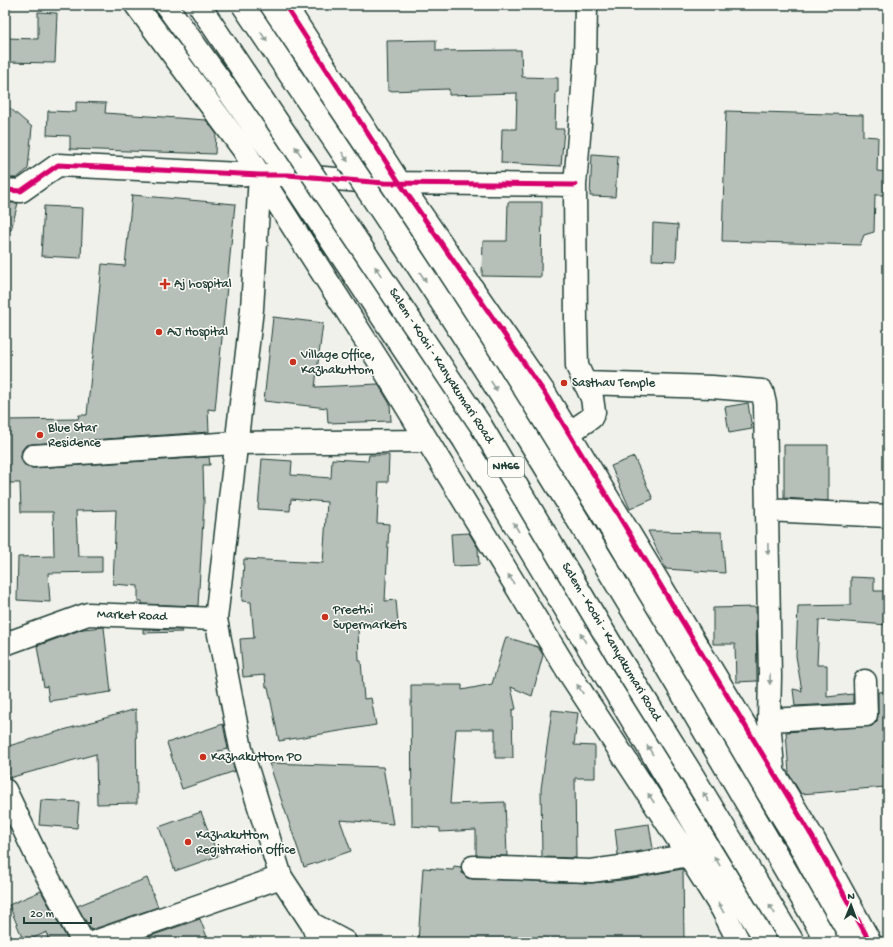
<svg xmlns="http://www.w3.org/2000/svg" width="893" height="947" font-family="'Gochi Hand',sans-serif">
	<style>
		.building { fill: #b6bfb8; stroke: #1f3d34 }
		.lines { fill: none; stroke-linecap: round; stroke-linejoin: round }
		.minor-casing { stroke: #1f3d34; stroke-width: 25 }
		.major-casing { stroke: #1f3d34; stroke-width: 25 }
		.minor { stroke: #fdfcf7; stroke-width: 22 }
		.major { stroke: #fdfcf7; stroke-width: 22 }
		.highway-bridge-casing { stroke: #1f3d34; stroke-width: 25; stroke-linecap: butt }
		.highway-bridge { stroke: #fdfcf7; stroke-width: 22 }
		.cycleway-casing { stroke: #fdfcf7; stroke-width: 8 }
		.cycleway { stroke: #d6006c; stroke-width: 5 }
		.oneway { fill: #8e9c96 }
		.poi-dot { fill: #c8321e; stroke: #fdfcf7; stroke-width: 1.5 }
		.labels { text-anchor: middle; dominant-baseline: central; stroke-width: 3; stroke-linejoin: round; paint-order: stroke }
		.shield { fill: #fdfcf7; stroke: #62766e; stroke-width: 1 }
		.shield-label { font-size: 12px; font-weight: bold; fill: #1f3d34 }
		.poi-label { font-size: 13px; fill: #1f3d34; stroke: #fdfcf7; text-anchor: start }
		.street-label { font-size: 13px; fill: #1f3d34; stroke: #fdfcf7 }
	</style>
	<rect width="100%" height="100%" fill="#f0f1eb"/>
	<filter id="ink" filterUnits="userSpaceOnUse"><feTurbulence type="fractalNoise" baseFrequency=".025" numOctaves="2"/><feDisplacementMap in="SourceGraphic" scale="8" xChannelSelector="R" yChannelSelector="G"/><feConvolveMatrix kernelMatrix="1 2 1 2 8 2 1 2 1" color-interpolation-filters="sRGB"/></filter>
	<g filter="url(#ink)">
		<!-- building -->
		<path class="building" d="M38,12L57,13L55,63L5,62L6,38L38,39Z
			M436,40V51L521,50L522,77L558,78V92H556L555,129H564L561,166L501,163L502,129H516L517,93L449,95V89L388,91L387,41Z
			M76,102L106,103L105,113L206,120L216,133L215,154L70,149V136L47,135L48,111L76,112Z
			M5,104L32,127L28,169L17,178H5Z
			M726,111L863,115V136L878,137L877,171L888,172V195H875L874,232L864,235L860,245L722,241Z
			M592,154L618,156L615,197L590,196Z
			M132,195L235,204L215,410L208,409L209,432L32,444L26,445L22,450L21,457L23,463L27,467L34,468L209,457L210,465H203L204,504L198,606L142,604V601H138V586L113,584L116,510L76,511L78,556H102V572L48,573L50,602L17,600L18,557L54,556L53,512H21L20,483H5V420L78,419L79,415H87L102,264L125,266Z
			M508,202H542L541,277L482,276L483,241H507Z
			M5,203H18L11,230H5Z
			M44,206L83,208L81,258L41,256Z
			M653,223L678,225L676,261L652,260Z
			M273,317L323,323L315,387L378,384L390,404L391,421L328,423L327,408L264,401Z
			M748,403L752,429L729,433L725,407Z
			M784,445H828V501L784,498Z
			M369,455H389L388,482H379L377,523L389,524L385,601L396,600L398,623L358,626L359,661H361L364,699L371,698L376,725L279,741L268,687H266L265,675L243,677L240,639L254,638L251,602L242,601L244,559L323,563L327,502L291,499L290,511L258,509L262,459L292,461L291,475L331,478L332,459L368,461Z
			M634,457L653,499L630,509L611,466Z
			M648,531L722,532L725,573L666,569Z
			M469,533L478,548L479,565L453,566L451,534Z
			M851,577L874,578V591H888V625L819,620L817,665H827V697L853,694V703L795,706L793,689L802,691L796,656L798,606L851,605Z
			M756,607L757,681L736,682L735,644H713V608Z
			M104,627L111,692L49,701L47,686L44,687L37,646L83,629Z
			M143,629L181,630L182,632L143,633Z
			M506,637L538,647L543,655L532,696L511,687L516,709L512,710L513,758H495V729H456L450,804L505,802L507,856L476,855V830L440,832V828L412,826L411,685H462V690L492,684Z
			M888,691V764L883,765L885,787L801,794L789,774L786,732L872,726L877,721L878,715V692Z
			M136,709L137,803L97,804L96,754L9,778L5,766V747Z
			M552,710L578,713L574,745L595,746V778H575L576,858L542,857L541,789Z
			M223,724L228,749L218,751V761H232L235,771L182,789L167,743Z
			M269,763L383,767L393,824L340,820L351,851L304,867Z
			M41,800L79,802L77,828L39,825Z
			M201,812L218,856L175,871L159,827Z
			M649,824L653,849L618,855L615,829Z
			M454,866L461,867L462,873L467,878L473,879L591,883L622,880L682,869L683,871L684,939L623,942H418L423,868L453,870Z
			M147,878L158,907L91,930L77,906Z
			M41,891L69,942H48L47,932L24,942L9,905Z
			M200,919L207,937L194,942H133Z"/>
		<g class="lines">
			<defs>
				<path id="minor" d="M285,5L399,182L544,392L813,838L870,942
					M5,190L21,191L58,165L260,175H288L384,183L575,185
					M584,383L712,387L762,391L765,404L770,676L769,720L773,768
					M569,433L591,418L594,412L592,398L577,366L576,325L575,185L585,64L586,5
					M33,456L235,443L427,441
					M767,510L888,516
					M5,644L88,614L216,619
					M769,720L866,715L865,681
					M5,790L38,859L83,942
					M473,867L591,871L636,865L688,855
					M95,942L281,877"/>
				<path id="major" d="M136,5L243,149L380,363L569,673L688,855L722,909L739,942
					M166,5L277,159L464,440L713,855L767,942
					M270,5L311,64L384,183L476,317L603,515L717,711L798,842L851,942
					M260,175L252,309L216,619L241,749L281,877L312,924L319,942
					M312,924L345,942"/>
			</defs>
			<!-- minor casing -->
			<use href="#minor" class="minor-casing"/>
			<!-- major casing -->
			<use href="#major" class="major-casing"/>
			<!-- minor -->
			<use href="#minor" class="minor"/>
			<!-- major -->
			<use href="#major" class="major"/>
			<defs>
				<path id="highway-bridge" d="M199,5L480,424L618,656L693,776L793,942
					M243,5C333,139 426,275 512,413C620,587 725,764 827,942"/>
			</defs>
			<!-- highway-bridge casing -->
			<use href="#highway-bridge" class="highway-bridge-casing"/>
			<!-- highway-bridge -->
			<use href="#highway-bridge" class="highway-bridge"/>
			<defs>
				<path id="cycleway" d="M285,5L399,182L544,392L813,838L870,942
					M5,190L21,191L58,165L260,175H288L384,183L575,185"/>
			</defs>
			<!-- cycleway casing -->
			<use href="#cycleway" class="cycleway-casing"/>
			<!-- cycleway -->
			<use href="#cycleway" class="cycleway"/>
		</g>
		<!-- one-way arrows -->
		<defs><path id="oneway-solid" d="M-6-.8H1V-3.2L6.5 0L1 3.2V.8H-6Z"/></defs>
		<g class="oneway">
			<use href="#oneway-solid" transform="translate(264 37) rotate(56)"/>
			<use href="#oneway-solid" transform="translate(298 151) rotate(-124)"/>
			<use href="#oneway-solid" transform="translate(345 157) rotate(57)"/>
			<use href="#oneway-solid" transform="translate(378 271) rotate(-124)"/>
			<use href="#oneway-solid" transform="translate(423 277) rotate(57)"/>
			<use href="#oneway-solid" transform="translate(494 386) rotate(57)"/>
			<use href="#oneway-solid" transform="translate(516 527) rotate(-121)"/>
			<use href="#oneway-solid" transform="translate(768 549) rotate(89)"/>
			<use href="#oneway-solid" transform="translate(511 579) rotate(-121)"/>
			<use href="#oneway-solid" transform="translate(583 638) rotate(-121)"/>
			<use href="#oneway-solid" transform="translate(770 679) rotate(91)"/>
			<use href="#oneway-solid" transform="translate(580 689) rotate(-123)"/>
			<use href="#oneway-solid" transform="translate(650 750) rotate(-121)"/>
			<use href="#oneway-solid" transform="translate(706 797) rotate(-121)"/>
			<use href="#oneway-solid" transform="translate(651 798) rotate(-123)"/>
			<use href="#oneway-solid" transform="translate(717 861) rotate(-122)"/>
			<use href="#oneway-solid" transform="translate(721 908) rotate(-120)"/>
			<use href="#oneway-solid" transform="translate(772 909) rotate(-122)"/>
		</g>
	</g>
	<!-- markers -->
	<g class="poi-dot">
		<path d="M163 278h4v4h4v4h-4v4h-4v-4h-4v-4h4z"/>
		<circle cx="159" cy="332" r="4"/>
		<circle cx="293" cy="362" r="4"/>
		<circle cx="564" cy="383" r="4"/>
		<circle cx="40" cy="435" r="4"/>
		<circle cx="325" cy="617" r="4"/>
		<circle cx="203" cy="757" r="4"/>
		<circle cx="188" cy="842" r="4"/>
	</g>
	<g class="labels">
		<!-- shield labels -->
		<rect class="shield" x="488" y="457" width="36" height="20" rx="3"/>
		<g class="shield-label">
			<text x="506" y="467">NH66</text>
		</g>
		<!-- poi labels -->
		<g class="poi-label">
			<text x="174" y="284">Aj hospital</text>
			<text x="167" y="332">AJ Hospital</text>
			<text x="301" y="355">Village Office,<tspan x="301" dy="15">Kazhakuttom</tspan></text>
			<text x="572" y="383">Sasthav Temple</text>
			<text x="48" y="428">Blue Star<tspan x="48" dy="15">Residence</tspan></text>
			<text x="333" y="610">Preethi<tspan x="333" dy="15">Supermarkets</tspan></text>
			<text x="211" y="757">Kazhakuttom PO</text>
			<text x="196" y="835">Kazhakuttom<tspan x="196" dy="15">Registration Office</tspan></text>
		</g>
		<!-- street labels -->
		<g class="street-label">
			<text transform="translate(441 366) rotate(57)">Salem - Kochi - Kanyakumari Road</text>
			<text transform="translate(132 616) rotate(2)">Market Road</text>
			<text transform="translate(611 642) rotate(59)">Salem - Kochi - Kanyakumari Road</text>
		</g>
	</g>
	<!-- margin -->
	<rect width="893" height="947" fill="none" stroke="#fdfcf7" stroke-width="20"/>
	<rect x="10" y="10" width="873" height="927" fill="none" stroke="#1f3d34" stroke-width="1.5" filter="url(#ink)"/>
	<!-- north arrow -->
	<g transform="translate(851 905) rotate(1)" stroke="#fdfcf7" stroke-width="3" paint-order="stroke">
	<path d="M0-3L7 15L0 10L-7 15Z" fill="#1f3d34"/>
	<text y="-6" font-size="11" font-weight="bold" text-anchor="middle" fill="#1f3d34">N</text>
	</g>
	<!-- scale -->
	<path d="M24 917v6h67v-6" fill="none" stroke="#1f3d34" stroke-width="2"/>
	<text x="30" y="917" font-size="12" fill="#1f3d34" stroke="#fdfcf7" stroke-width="3" paint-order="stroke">20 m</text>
</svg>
